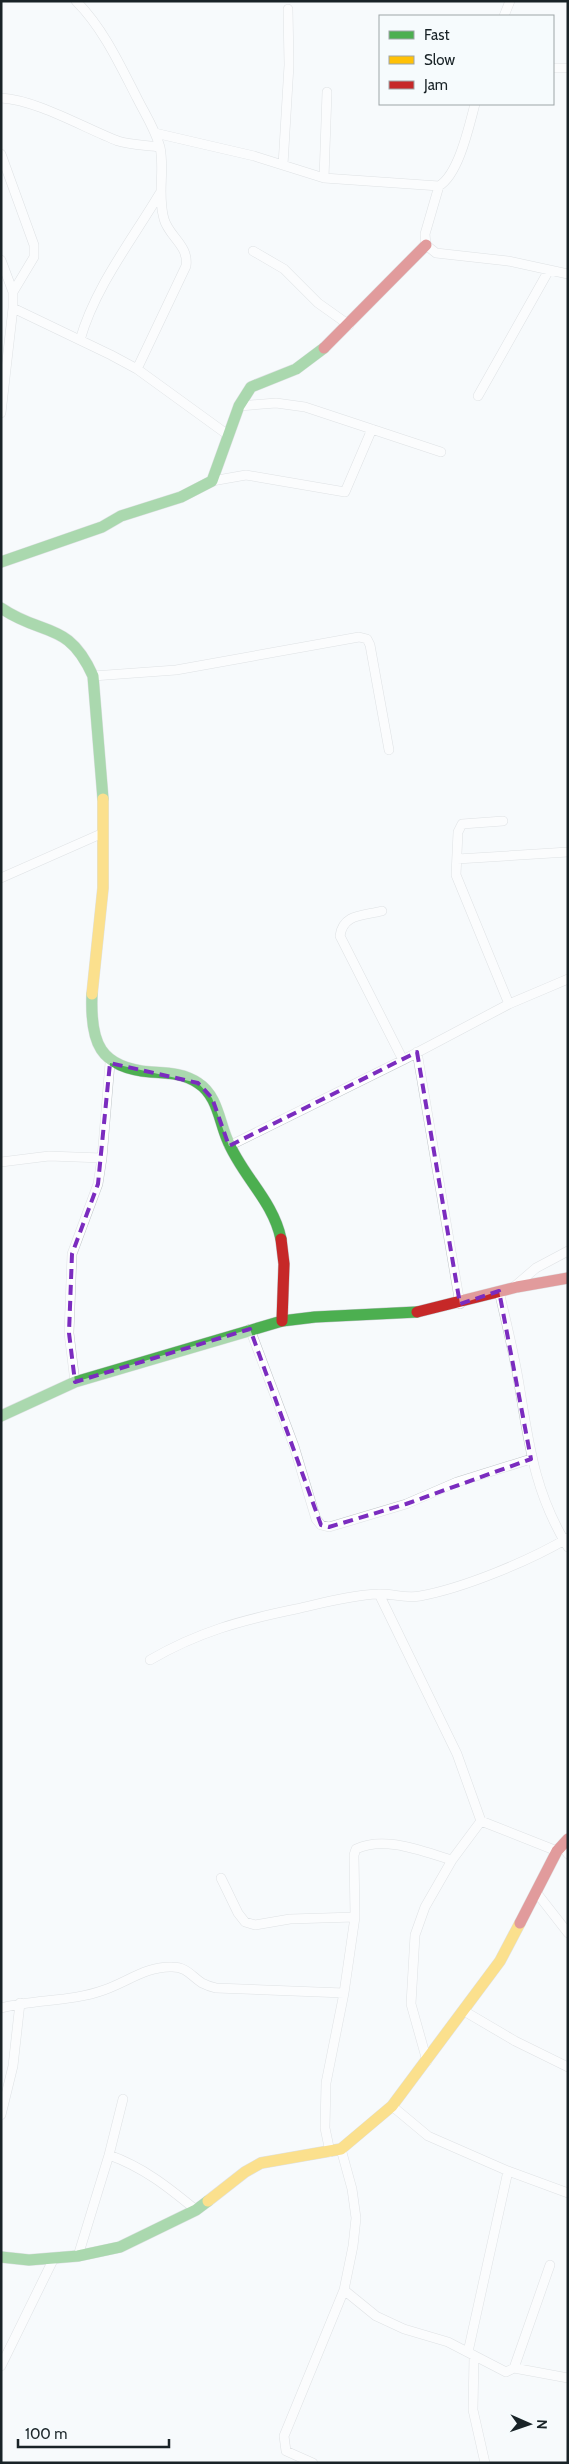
<svg xmlns="http://www.w3.org/2000/svg" width="569" height="2464" font-family="Cabin,sans-serif">
	<style>
		.lines { fill: none; stroke-linecap: round; stroke-linejoin: round }
		.street-casing { stroke: #c0c6c9; stroke-width: 10 }
		.fast-casing { stroke: #c0c6c9; stroke-width: 12 }
		.slow-casing { stroke: #c0c6c9; stroke-width: 12 }
		.jam-casing { stroke: #c0c6c9; stroke-width: 12 }
		.street { stroke: #fefeff; stroke-width: 9 }
		.fast { stroke: #4caf50; stroke-width: 11 }
		.slow { stroke: #ffc107; stroke-width: 11 }
		.jam { stroke: #c62828; stroke-width: 11 }
		.marked { fill: none; stroke: #7b2cbf; stroke-width: 4; stroke-dasharray: 10 6; stroke-linejoin: round }
	</style>
	<rect width="100%" height="100%" fill="#f7fafc"/>
	<g class="lines">
		<defs>
			<path id="street" d="M76,1C103,28 120,65 137,98C145,114 155,129 160,147C165,171 157,195 164,219C169,237 189,245 186,266L137,369
				M504,16L510,1
				M553,68H568
				M1,98C37,100 84,128 118,141C130,145 146,145 160,147
				M155,133L254,156L324,178L439,186C459,174 469,126 475,104
				M1,154L34,245V257L13,292
				M283,165L289,65L288,9
				M324,178L327,92
				M439,186L425,234L426,245L436,253L508,261L568,274
				M253,251L284,269L318,303L349,325
				M1,260L13,292V308L1,413
				M13,308L111,355L137,369L228,435
				M80,340C95,287 132,240 160,193
				M478,396L549,270
				M239,406L276,403L305,407L441,452
				M212,481L246,475L345,492L372,429
				M93,676L176,670L359,637L367,639L370,645L389,750
				M503,821L462,824L458,832L456,875L509,1004
				M457,859L568,852
				M1,878L103,833
				M382,911C362,916 343,914 340,936L403,1060
				M417,1052L460,1304
				M229,1146L403,1060L509,1004L568,979
				M1,1162L49,1156L102,1158
				M515,1286L536,1268L568,1251
				M499,1291C506,1322 514,1353 519,1384C529,1445 535,1494 568,1547
				M250,1329L294,1446L316,1519L321,1525L329,1527L406,1504L457,1482L531,1459
				M75,1382L69,1333L72,1254L98,1184L102,1158L110,1063
				M379,1594L457,1754L481,1821L557,1851
				M150,1660C198,1632 242,1620 296,1609C323,1603 351,1595 378,1594C392,1593 405,1599 420,1596C464,1588 529,1561 568,1538
				M562,1846L568,1854
				M221,1878L238,1913L245,1922L255,1925L290,1919L355,1917
				M536,1892L568,1933
				M1,2008C35,1999 71,2002 104,1990C127,1982 147,1966 172,1967C187,1967 191,1976 202,1983C206,1985 211,1987 216,1988L344,1993
				M464,2011L515,2041L568,2067
				M427,2061L411,2004L415,1935L425,1907L452,1860L481,1821
				M392,2106L428,2136L508,2171L568,2193
				M1,2115L13,2066L20,2003
				M330,2152L325,2128L326,2083L344,1993L355,1917L354,1855L356,1849C385,1835 424,1852 452,1860
				M109,2155C143,2167 168,2187 196,2210
				M78,2256L109,2155L123,2099
				M344,2290L376,2316L404,2329L448,2342L506,2372L514,2368L550,2265
				M468,2352L508,2171
				M474,2356L473,2410L485,2463
				M1,2366L54,2258
				M514,2368L568,2378
				M313,2463L286,2451L284,2436L344,2290L353,2246L356,2218L352,2189L341,2149"/>
			<path id="fast" d="M1,562L102,527L121,516L181,497L212,481L239,406L251,387L296,369L324,348
				M1,608C43,637 68,620 93,676L103,799
				M92,994C90,1042 99,1068 151,1072C167,1073 184,1073 198,1083C217,1095 219,1120 227,1139C241,1175 273,1200 281,1239
				M1,1416L75,1382L282,1321L315,1317L417,1312
				M1,2257L29,2260L78,2256L120,2247L196,2210L208,2201"/>
			<path id="slow" d="M92,994L103,888V799
				M208,2201L245,2172L261,2163L341,2149L392,2106L500,1961L520,1923"/>
			<path id="jam" d="M324,348L426,245
				M281,1239L284,1264L282,1321
				M417,1312L517,1287L568,1278
				M520,1923L557,1851L568,1839"/>
		</defs>
		<!-- street casing -->
		<use href="#street" class="street-casing"/>
		<!-- fast casing -->
		<use href="#fast" class="fast-casing"/>
		<!-- slow casing -->
		<use href="#slow" class="slow-casing"/>
		<!-- jam casing -->
		<use href="#jam" class="jam-casing"/>
		<!-- street -->
		<use href="#street" class="street"/>
		<!-- fast -->
		<use href="#fast" class="fast"/>
		<!-- slow -->
		<use href="#slow" class="slow"/>
		<!-- jam -->
		<use href="#jam" class="jam"/>
	</g>
	<!-- marked area -->
	<path d="M0 0H569V2464H0ZM417,1052L460,1304L499,1291L531,1459L406,1504L329,1527L321,1525L250,1329L75,1382L69,1333L72,1254L98,1184L110,1063L198,1083L212,1098L229,1146Z" fill="#f7fafc" fill-opacity=".55" fill-rule="evenodd"/>
	<path class="marked" d="M417,1052L460,1304L499,1291L531,1459L406,1504L329,1527L321,1525L250,1329L75,1382L69,1333L72,1254L98,1184L110,1063L198,1083L212,1098L229,1146Z"/>
	<!-- border -->
	<rect width="569" height="2464" fill="none" stroke="#192327" stroke-width="5"/>
	<!-- legend -->
	<rect x="379" y="15" width="175" height="90" fill="#f6fbfd" stroke="#9ea5a7"/>
	<rect x="389" y="31" width="25" height="8" fill="#4caf50" stroke="#9ea5a7"/>
	<text x="424" y="40" font-size="15" fill="#192327">Fast</text>
	<rect x="389" y="56" width="25" height="8" fill="#ffc107" stroke="#9ea5a7"/>
	<text x="424" y="65" font-size="15" fill="#192327">Slow</text>
	<rect x="389" y="81" width="25" height="8" fill="#c62828" stroke="#9ea5a7"/>
	<text x="424" y="90" font-size="15" fill="#192327">Jam</text>
	<!-- north arrow -->
	<g transform="translate(529 2424) rotate(92)" stroke="#f6fbfd" stroke-width="4" paint-order="stroke">
	<path d="M0-4L9 19L0 12L-9 19Z" fill="#192327"/>
	<text y="-8" font-size="14" font-weight="bold" text-anchor="middle" fill="#192327">N</text>
	</g>
	<!-- scale -->
	<path d="M18 2439v8h151v-8" fill="none" stroke="#192327" stroke-width="2.5"/>
	<text x="25" y="2439" font-size="15" fill="#192327" stroke="#f6fbfd" stroke-width="4" paint-order="stroke">100 m</text>
</svg>
